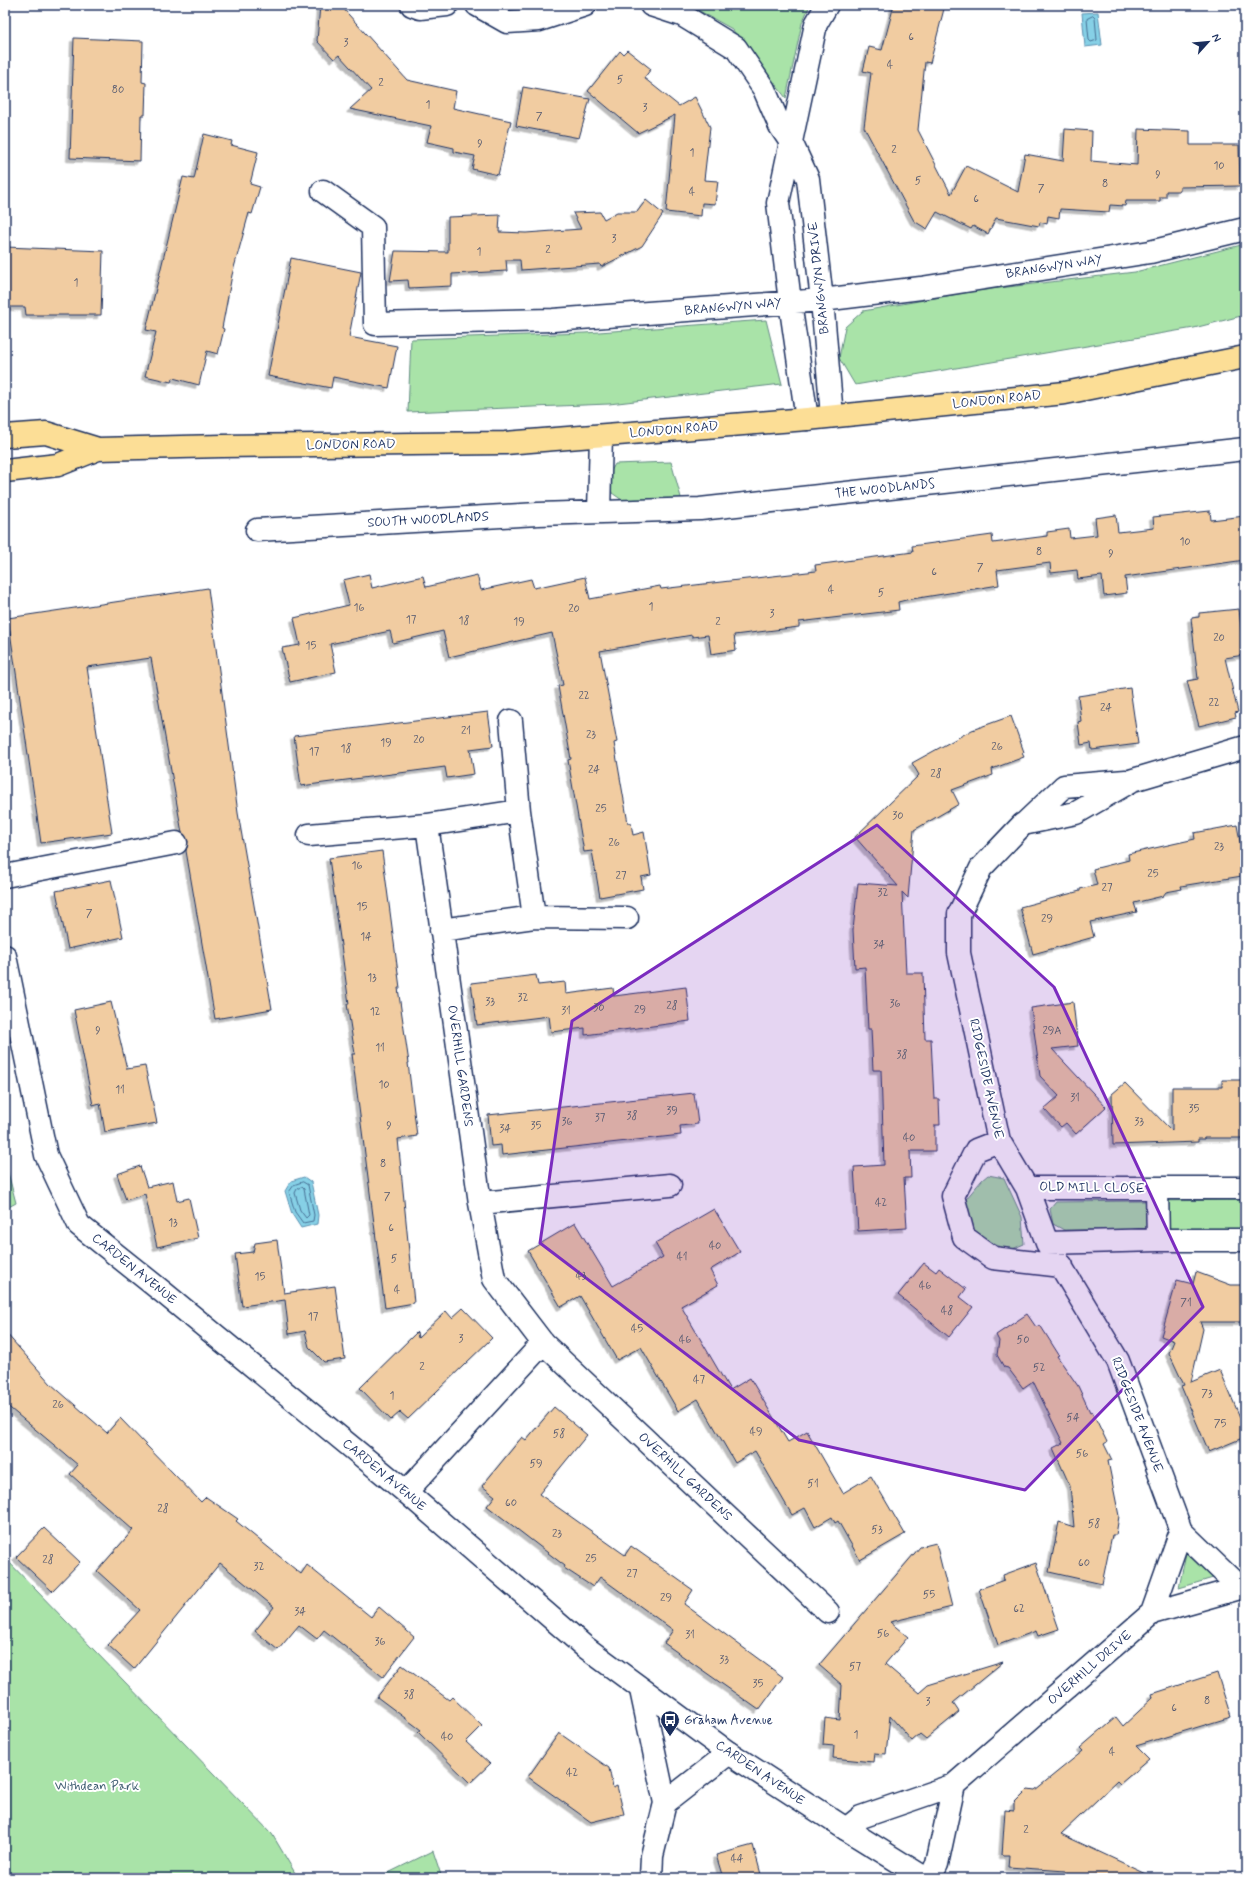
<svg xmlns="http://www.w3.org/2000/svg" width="1250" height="1883" font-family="Mynerve,sans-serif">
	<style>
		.green { fill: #a9e3a8; stroke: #628983 }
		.water { fill: #86d0e6; stroke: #5b90b0 }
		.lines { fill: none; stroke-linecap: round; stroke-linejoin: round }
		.shore { stroke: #466f94; stroke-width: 1 }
		.building { fill: #f1cca1; stroke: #1b2f5e; filter: url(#shadow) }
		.street-casing { stroke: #1b2f5e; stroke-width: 25 }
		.secondary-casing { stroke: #1b2f5e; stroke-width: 25 }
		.highway-casing { stroke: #1b2f5e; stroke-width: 25 }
		.street { stroke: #fff; stroke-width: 22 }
		.secondary { stroke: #fff; stroke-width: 22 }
		.highway { stroke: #fcde96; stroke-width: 22 }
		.marked { fill: #7b2cbf; fill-opacity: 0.2; stroke: #7b2cbf; stroke-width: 3; stroke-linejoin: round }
		.labels { text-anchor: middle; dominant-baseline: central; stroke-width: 4; stroke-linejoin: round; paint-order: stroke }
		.number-label { font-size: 11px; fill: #50566f }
		.street-label { font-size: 13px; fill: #1b2f5e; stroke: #fff }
		.poi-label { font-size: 13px; fill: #1b2f5e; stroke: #fff; text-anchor: start }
		.park-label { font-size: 13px; fill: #3e5c70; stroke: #fff }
	</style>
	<defs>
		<filter id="shadow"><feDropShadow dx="-3.5" dy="3.5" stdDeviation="0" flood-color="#0004"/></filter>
	</defs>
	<rect width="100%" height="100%" fill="#fff"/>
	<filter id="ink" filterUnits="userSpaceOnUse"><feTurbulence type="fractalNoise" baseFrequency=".025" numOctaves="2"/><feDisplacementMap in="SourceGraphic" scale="8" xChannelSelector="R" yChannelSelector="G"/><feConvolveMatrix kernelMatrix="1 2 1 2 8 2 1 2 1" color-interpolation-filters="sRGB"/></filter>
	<g filter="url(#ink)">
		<!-- green -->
		<path class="green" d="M689,5H810L802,23L786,98L732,29Z
			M1245,244V315L1194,328L855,385L839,358L845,327L863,311L974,291L1135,272Z
			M766,320L782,384L609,404L408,412L411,339L585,333Z
			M671,462L682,501L622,500L612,493L608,477L615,464Z
			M5,1161L16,1203L5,1209Z
			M988,1175L1004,1178L1022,1217L1024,1244L1010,1250L993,1244L971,1227L966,1199L982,1180Z
			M1245,1200V1229L1064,1230L1053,1224L1050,1209L1056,1202Z
			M1186,1553L1213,1578L1179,1588Z
			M5,1558L272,1834L298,1878H5Z
			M433,1851L442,1878H378Z"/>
		<!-- water -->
		<path class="water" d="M1098,12L1102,45L1085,47L1082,13Z
			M304,1177L311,1182L318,1215L317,1224L301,1228L292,1214L285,1191L291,1181Z"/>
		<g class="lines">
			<!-- shore -->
			<path class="shore" d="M1093,16L1095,18L1097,40L1091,42L1089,40L1087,19Z
				M303,1182L308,1185L314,1215L313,1221L303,1223L295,1212L289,1192L294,1185Z
				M302,1187L304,1189L309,1215L306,1218L300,1210L295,1193L297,1189Z"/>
		</g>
		<!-- building -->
		<path class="building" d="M320,5H340L407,80L456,91L453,108L511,121L498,175L472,169L475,156L454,152V148L427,142L431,126L350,109L371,90L339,55L334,59L317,41Z
			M894,5H945L930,63L925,62L918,130L951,194L966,166L1018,192L1025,154L1063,161L1065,129L1092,131L1091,161L1137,165L1138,129L1190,131V145H1239L1240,186L1180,187V191H1166V197H1160V201H1126L1125,206L1110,205L1109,212L1060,209L1059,218L1048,216L1047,224L1040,222L1039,226L996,218L988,234L973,226L971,229L937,212L927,229L914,221L864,127L871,73L863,71L869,47L882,50Z
			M74,38L143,41L142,82L146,83L145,115H141L140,161L70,158Z
			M627,50L651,69L644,78L679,106L695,97L710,127L704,180L718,181L715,204L702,203L701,216L666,212L675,115L638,133L588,91L620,51L623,54Z
			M523,87L590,99L579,138L516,126Z
			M204,134L232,141L231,145L258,152L250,184L260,187L252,214L249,213L232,275L222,328L224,329L218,354L207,351L199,385L173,378L171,382L145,376L156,332L146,330L183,177L194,179Z
			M646,200L663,214L642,246L601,267L600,264L521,270L520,260H506L507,271L452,274V286L409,288L408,280L390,281L395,251L448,252V217L500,215L499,232L526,233L581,229L573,213L600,212L604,219L617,212H637Z
			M5,247L103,251L101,315H26L25,307H5Z
			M291,258L361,272L349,337L397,346L389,388L333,377L331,388L268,376Z
			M1210,511L1211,520L1245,516V560L1125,577L1127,593L1104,596L1102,576L1078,579L1077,570L1051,573L1050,563L997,570L999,585L906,600L898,602L899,610L799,622V627L734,635L736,650L711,654L708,635L692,637V635L600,651L617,742L614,743L628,823H631L633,835L644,832L651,875L641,877L643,889L600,897L592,851L584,852L568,760L571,759L558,686L563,685L552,633L449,657L443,631L393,643L390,631L330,644L336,672L290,682L282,648L300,645L294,618L349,605L343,580L369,574L372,588L423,576L426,587L477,575L481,590L531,579L534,588L585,577L590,599L660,586L661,589L816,571L815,565L913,552L912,546L992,535L993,543L1047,536V532L1069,529L1070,538L1097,535L1095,518L1116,515L1118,532L1154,528L1153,517Z
			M208,588L238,813L272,1009L215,1019L186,851L188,841L182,833L151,658L87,667L112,833L41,843L8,618Z
			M1239,609L1244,655L1225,658L1238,712L1235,713L1236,717L1199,726L1187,681L1198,679L1191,618L1199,617V613Z
			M1130,688L1138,744L1092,750L1091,743L1081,745L1078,722L1081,721L1078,696Z
			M488,712L493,746L470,749L474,774L447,778L445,767L301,786L294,736Z
			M1011,716L1024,752L1022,753L1024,757L992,769L993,775L952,790L959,804L914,830L908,898L902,892L906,973H923L925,1039H931L934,1099H939L940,1125H935V1151H910L911,1178H904L907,1228L858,1231L854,1167L884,1165L881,1070H873L871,1029H868L865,967L855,968L853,930L858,883L898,886L855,837L919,775L912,763L972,730Z
			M1237,825L1244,863H1241L1242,876L1181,886L1182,889L1166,892L1163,896L1134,903L1137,912L1090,922L1094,937L1033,954L1020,907L1080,891V889L1097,885L1093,869L1129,860L1128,854L1195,839L1194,833Z
			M382,851L400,988H398L409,1063H408L417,1136L398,1139L414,1303L385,1308L352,1054H355L347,1004H349L329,858Z
			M111,880L123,937L68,949L56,891Z
			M536,975L538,985L565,982L566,994L613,988L614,996L686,987L690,1021L585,1035V1028L551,1032L549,1016L477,1025L471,983Z
			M111,1002L127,1069L145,1066L157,1123L105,1132L100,1103L93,1105L74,1010Z
			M1073,1002L1078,1046L1052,1049L1106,1107L1076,1134L1066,1123L1061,1127L1044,1109L1059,1096L1040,1076L1031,1008Z
			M1222,1080H1245V1138H1204V1139H1198V1142L1113,1145L1112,1094L1125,1083L1172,1131V1087H1222Z
			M694,1093L698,1124L680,1126L681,1135L502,1155L501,1145L491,1146L488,1115Z
			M140,1166L147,1187L173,1181L177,1201L189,1198L198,1238L157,1247L145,1194L126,1200L117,1174Z
			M714,1209L740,1252L710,1270L718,1285L681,1306L730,1390L750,1378L788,1442L807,1431L843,1493L871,1476L905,1534L860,1560L838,1521L835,1523L832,1517L815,1527L805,1508L792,1515L755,1451L735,1463L698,1399L678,1411L641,1347L617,1360L580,1296L561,1307L528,1251L575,1223L613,1286L663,1257L655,1243Z
			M277,1240L284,1293L335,1286L345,1359L324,1362L309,1347L305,1331L289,1334L285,1300L242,1306L235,1254L253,1252L255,1243Z
			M924,1263L936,1272L939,1268L966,1289L960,1297L973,1307L949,1337L898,1295Z
			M1196,1272L1231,1285H1245V1322H1200L1203,1329L1191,1382L1220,1370L1245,1429V1437L1209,1452L1181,1386L1184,1385L1169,1353L1174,1341L1161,1336L1177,1280L1193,1284Z
			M463,1308L492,1338L408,1419L400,1412L391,1420L360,1388L417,1332L418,1338L446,1311L452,1318Z
			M1027,1314L1036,1327L1040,1325L1059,1355L1057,1356L1078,1386L1090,1412L1092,1411L1107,1442L1104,1444L1112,1460L1108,1461L1119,1516L1116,1535H1112L1102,1584L1049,1572L1059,1522L1074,1527L1070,1486L1053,1448L1063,1443L1033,1381L1023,1388L1008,1368L1004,1367L997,1355L999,1341L996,1335Z
			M5,1332L51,1384L107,1433L120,1418L201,1502L206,1497L238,1519L236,1521L301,1574L307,1565L371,1617L379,1607L414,1637L383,1677L324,1630L317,1639L299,1625L278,1650L255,1631L274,1607L220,1563L134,1669L108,1645L140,1610L97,1571L133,1530L70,1474L78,1465L5,1404Z
			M554,1407L587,1435L539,1494L625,1555L631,1546L693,1590L684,1604L783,1677L759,1710L664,1643L673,1630L600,1577L593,1587L564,1568L565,1566L487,1506L495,1496L482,1486L522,1437L526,1440Z
			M44,1528L80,1562L52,1591L16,1557Z
			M936,1543L952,1607L890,1622L908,1637L885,1664L919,1693L928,1685L1003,1662L953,1703L959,1712L926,1739L920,1734L912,1741L890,1716L886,1754L874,1753L873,1762L833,1758L834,1746L823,1745L825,1718L840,1720L842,1685L819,1665L920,1547Z
			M1036,1563L1059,1629L1038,1636L1036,1631L998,1645L979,1589L1004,1580L1003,1575Z
			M402,1665L449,1700L452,1697L482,1726L466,1742L490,1764L470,1783L418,1732L421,1730L377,1697Z
			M1217,1673L1231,1717L1136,1746L1149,1759L1120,1784L1117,1781L1061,1834L1155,1878H1062L1066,1871L1008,1867L1009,1855H1002L1005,1810L1014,1811V1803L1028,1789L1035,1790L1083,1751L1080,1748L1116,1717L1123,1726L1153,1698L1152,1694Z
			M559,1733L609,1768L613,1788L617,1786L624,1814L591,1822L528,1777Z
			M753,1845L762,1878H723L716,1855Z"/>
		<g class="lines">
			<defs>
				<path id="street" d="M412,5L420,8L447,5
					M477,5L507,22L539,20L585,5
					M651,5L682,15L736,48L764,89L780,126L792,144L808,179L822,300L832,416
					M323,191L373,227L375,324L553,320L822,300L921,288L1150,252L1245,229
					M807,419L790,302L778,203L816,24L827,5
					M599,511L601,436
					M257,530L538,514L700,509L1245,449
					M511,721L519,811
					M1024,824L1064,786L1126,781
					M309,835L427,825
					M5,876L176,843
					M534,917L627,918
					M999,1141L976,1150L953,1196L964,1237L993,1258L1062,1266
					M1027,1188H1245
					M1157,1189L1158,1240
					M480,1203L670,1185
					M1047,1243L1158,1240H1245
					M543,1343L828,1612
					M406,1492L543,1343L494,1279L480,1203L427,825L519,811L534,917L441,930
					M1240,1588L1181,1531L1118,1361L1047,1243L1027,1188L999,1141L959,953V914L981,868L1023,824L1076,813L1133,780L1245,747
					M1152,1613L1181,1531
					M641,1690L665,1803
					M846,1829L861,1817L954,1785
					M651,1878L652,1856L665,1803L729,1753
					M930,1878L937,1864L954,1785L1152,1613L1240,1588H1245"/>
				<path id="secondary" d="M5,956L46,1155L79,1225L164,1293L406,1492L585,1647L729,1753L846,1829L925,1878"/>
				<path id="highway" d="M5,436L46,433L98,449
					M5,471L58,465L98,449L222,446L505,443L807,419L1065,393L1245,357"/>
			</defs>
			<!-- street casing -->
			<use href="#street" class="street-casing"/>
			<!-- secondary casing -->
			<use href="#secondary" class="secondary-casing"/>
			<!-- highway casing -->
			<use href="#highway" class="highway-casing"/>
			<!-- street -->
			<use href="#street" class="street"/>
			<!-- secondary -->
			<use href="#secondary" class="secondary"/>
			<!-- highway -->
			<use href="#highway" class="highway"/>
		</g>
	</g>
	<!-- marked area -->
	<path class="marked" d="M877,825L1054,987L1203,1307L1025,1490L799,1440L540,1243L572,1021Z"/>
	<!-- icons -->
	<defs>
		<symbol id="bus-pin" viewBox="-11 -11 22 30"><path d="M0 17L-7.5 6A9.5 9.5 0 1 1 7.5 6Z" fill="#1b2f5e" stroke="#fff"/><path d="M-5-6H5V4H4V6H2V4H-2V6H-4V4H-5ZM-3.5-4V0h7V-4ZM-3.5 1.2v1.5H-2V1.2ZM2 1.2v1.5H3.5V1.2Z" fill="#fff"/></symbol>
	</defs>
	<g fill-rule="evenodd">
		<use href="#bus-pin" x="659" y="1709" width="22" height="30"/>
	</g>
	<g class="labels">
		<!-- number labels -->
		<g class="number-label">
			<text x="911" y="37">6</text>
			<text x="346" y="43">3</text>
			<text x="890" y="65">4</text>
			<text x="620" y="80">5</text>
			<text x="381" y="83">2</text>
			<text x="118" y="90">80</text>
			<text x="428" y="105">1</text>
			<text x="645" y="108">3</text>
			<text x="539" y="117">7</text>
			<text x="480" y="144">9</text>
			<text x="894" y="150">2</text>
			<text x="692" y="153">1</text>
			<text x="1219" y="166">10</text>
			<text x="1158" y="175">9</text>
			<text x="918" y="181">5</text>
			<text x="1105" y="184">8</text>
			<text x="1041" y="189">7</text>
			<text x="692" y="192">4</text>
			<text x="976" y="199">6</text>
			<text x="614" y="239">3</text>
			<text x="548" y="250">2</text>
			<text x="479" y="252">1</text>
			<text x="76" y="283">1</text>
			<text x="1185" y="542">10</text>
			<text x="1039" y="552">8</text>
			<text x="1111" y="554">9</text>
			<text x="980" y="568">7</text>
			<text x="934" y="572">6</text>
			<text x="831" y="590">4</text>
			<text x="881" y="593">5</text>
			<text x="651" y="607">1</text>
			<text x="359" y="608">16</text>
			<text x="574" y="609">20</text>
			<text x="772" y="614">3</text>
			<text x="411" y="620">17</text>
			<text x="464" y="621">18</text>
			<text x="519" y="622">19</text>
			<text x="718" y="622">2</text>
			<text x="1219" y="638">20</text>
			<text x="311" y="646">15</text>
			<text x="584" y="696">22</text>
			<text x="1214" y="703">22</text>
			<text x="1106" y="708">24</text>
			<text x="466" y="731">21</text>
			<text x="591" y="735">23</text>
			<text x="419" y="740">20</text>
			<text x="386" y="743">19</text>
			<text x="997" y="747">26</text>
			<text x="346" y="749">18</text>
			<text x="314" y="752">17</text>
			<text x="594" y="770">24</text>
			<text x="936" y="774">28</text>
			<text x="601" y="809">25</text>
			<text x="898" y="816">30</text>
			<text x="614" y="843">26</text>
			<text x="1219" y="847">23</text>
			<text x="357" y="866">16</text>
			<text x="1153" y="874">25</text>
			<text x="621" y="876">27</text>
			<text x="1107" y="888">27</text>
			<text x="883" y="893">32</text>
			<text x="362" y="907">15</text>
			<text x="89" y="914">7</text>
			<text x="1047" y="919">29</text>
			<text x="366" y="937">14</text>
			<text x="879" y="945">34</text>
			<text x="372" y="978">13</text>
			<text x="523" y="998">32</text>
			<text x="490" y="1002">33</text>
			<text x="895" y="1004">36</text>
			<text x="672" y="1006">28</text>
			<text x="599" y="1008">30</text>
			<text x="640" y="1010">29</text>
			<text x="566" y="1011">31</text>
			<text x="375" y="1012">12</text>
			<text x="98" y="1031">9</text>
			<text x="1052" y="1031">29A</text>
			<text x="380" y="1048">11</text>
			<text x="902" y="1055">38</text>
			<text x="384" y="1085">10</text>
			<text x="120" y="1090">11</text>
			<text x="1075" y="1098">31</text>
			<text x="1194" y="1109">35</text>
			<text x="672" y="1111">39</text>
			<text x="632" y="1116">38</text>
			<text x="600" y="1118">37</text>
			<text x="567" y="1122">36</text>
			<text x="1139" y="1122">33</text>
			<text x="389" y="1126">9</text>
			<text x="536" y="1126">35</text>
			<text x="505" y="1129">34</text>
			<text x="909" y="1138">40</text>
			<text x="383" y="1164">8</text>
			<text x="387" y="1197">7</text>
			<text x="881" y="1203">42</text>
			<text x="173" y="1223">13</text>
			<text x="391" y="1228">6</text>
			<text x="715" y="1246">40</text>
			<text x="682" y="1257">41</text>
			<text x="394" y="1259">5</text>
			<text x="581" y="1276">43</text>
			<text x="260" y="1277">15</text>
			<text x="925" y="1286">46</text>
			<text x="397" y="1290">4</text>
			<text x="1186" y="1303">71</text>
			<text x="947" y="1311">48</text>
			<text x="313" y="1317">17</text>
			<text x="637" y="1329">45</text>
			<text x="461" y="1339">3</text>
			<text x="685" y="1340">46</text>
			<text x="1023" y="1340">50</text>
			<text x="422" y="1367">2</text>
			<text x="1039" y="1368">52</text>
			<text x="699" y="1380">47</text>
			<text x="1207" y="1394">73</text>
			<text x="392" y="1396">1</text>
			<text x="58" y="1405">26</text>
			<text x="1073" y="1418">54</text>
			<text x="1220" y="1424">75</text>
			<text x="756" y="1432">49</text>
			<text x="559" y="1434">58</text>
			<text x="1082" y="1454">56</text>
			<text x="536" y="1464">59</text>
			<text x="813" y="1484">51</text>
			<text x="511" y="1503">60</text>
			<text x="163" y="1509">28</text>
			<text x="1094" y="1524">58</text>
			<text x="877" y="1530">53</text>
			<text x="557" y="1534">23</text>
			<text x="591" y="1559">25</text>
			<text x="48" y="1560">28</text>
			<text x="1084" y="1563">60</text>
			<text x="259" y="1567">32</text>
			<text x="632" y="1574">27</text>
			<text x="929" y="1595">55</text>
			<text x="666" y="1598">29</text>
			<text x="1019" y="1609">62</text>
			<text x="300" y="1612">34</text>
			<text x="883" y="1634">56</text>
			<text x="690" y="1635">31</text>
			<text x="380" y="1642">36</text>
			<text x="724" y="1660">33</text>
			<text x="855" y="1667">57</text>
			<text x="758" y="1684">35</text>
			<text x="409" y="1695">38</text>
			<text x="1207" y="1701">8</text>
			<text x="928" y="1702">3</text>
			<text x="1174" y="1708">6</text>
			<text x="856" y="1735">1</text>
			<text x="447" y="1737">40</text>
			<text x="1112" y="1752">4</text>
			<text x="572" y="1773">42</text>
			<text x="1026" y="1830">2</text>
			<text x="737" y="1859">44</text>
		</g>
		<!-- street labels -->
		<g class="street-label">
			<text transform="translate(1054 267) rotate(-9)">BRANGWYN WAY</text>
			<text transform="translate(819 278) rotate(-96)">BRANGWYN DRIVE</text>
			<text transform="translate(733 307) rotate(-5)">BRANGWYN WAY</text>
			<text transform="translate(997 400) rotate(-6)">LONDON ROAD</text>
			<text transform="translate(674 430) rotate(-5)">LONDON ROAD</text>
			<text transform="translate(351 445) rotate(-1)">LONDON ROAD</text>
			<text transform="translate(885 489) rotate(-6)">THE WOODLANDS</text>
			<text transform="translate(428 520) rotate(-3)">SOUTH WOODLANDS</text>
			<text transform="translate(460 1066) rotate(82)">OVERHILL GARDENS</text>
			<text transform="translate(986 1079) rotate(78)">RIDGESIDE AVENUE</text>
			<text transform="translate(1092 1188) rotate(1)">OLD MILL CLOSE</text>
			<text transform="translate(134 1269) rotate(39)">CARDEN AVENUE</text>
			<text transform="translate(1137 1415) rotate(69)">RIDGESIDE AVENUE</text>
			<text transform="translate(384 1475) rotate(40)">CARDEN AVENUE</text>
			<text transform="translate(685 1477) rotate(43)">OVERHILL GARDENS</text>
			<text transform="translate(1090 1668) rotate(-41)">OVERHILL DRIVE</text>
			<text transform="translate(760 1773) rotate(34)">CARDEN AVENUE</text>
		</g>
		<!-- poi labels -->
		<g class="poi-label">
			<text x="684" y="1720">Graham Avenue</text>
		</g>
		<!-- park labels -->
		<g class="park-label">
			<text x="97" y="1786">Withdean Park</text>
		</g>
	</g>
	<!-- margin -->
	<rect width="1250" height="1883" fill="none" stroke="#fff" stroke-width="20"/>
	<rect x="10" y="10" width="1230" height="1863" fill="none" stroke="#1b2f5e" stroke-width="1.5" filter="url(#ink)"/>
	<!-- north arrow -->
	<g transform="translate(1208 42) rotate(63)" stroke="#ffffff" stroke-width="3" paint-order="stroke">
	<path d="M0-3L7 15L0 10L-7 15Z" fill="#1b2f5e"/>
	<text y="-6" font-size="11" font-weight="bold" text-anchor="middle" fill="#1b2f5e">N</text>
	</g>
</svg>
